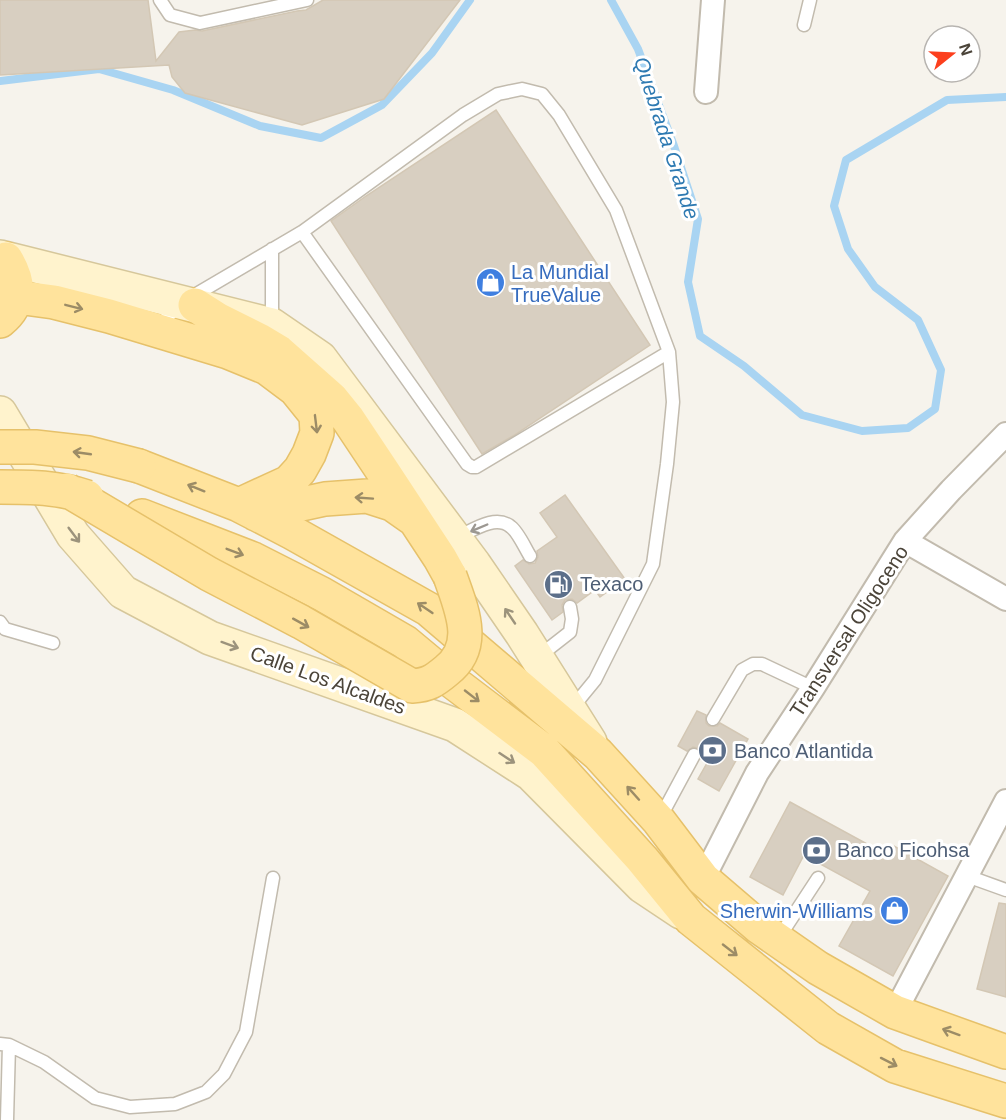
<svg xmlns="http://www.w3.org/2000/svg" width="1006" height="1120" font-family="Helvetica,sans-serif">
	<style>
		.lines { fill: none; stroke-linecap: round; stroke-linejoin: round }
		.stream { stroke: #a9d4f2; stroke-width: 8 }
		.building { fill: #d8cfc1; stroke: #d3c7b4; stroke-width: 1.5 }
		.service-casing { stroke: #c2bbae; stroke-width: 15 }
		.minor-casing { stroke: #c2bbae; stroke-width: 26 }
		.secondary-casing { stroke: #d6c79b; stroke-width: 36 }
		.primary-casing { stroke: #e6c16a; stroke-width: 36 }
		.service { stroke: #fff; stroke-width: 12 }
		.minor { stroke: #fff; stroke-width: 22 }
		.secondary { stroke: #fff3cd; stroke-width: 33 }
		.primary { stroke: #ffe39c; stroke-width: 33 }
		.primary-bridge-casing { stroke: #e6c16a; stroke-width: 36; stroke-linecap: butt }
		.primary-bridge { stroke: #ffe39c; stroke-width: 33 }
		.oneway { stroke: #9c8c66 }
		.oneway2 { stroke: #9c9892 }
		.oneway3 { stroke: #9c937c }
		.labels { text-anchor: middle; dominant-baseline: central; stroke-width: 6; stroke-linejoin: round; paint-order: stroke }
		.shop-label { font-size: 20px; fill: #366cbe; stroke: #fff; text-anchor: start }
		.service-label { font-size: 20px; fill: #4e5e75; stroke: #fff; text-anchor: start }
		.street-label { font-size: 20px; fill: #4b4439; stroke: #fff }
		.water-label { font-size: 21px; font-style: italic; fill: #2e7ab2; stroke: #fff }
	</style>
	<rect width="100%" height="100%" fill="#f6f3ec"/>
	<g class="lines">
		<!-- stream -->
		<path class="stream" d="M611,0L638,49L674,146L698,219L688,282L700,336L744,366L802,415L862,431L908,428L935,409L941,370L918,320L875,287L848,249L834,206L846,160L947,100L1006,97
			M0,81L99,69L173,90L260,126L321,138L382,105L432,53L470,0"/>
	</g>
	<!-- building -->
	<path class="building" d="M0,0H148L156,61L179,32L195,30L202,31L297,11L306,10L323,0H460L384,99L302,125L185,93L172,77L169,65L0,75Z
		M496,110L650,345L513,436L482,454L331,221L366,196Z
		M565,495L625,579L600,597L595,590L577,603L572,599L565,600L562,605L563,612L552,620L515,566L523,560L529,564L535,563L538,557L537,551L557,537L540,513Z
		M697,711L706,715V723L709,726H717L720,723L748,739L719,791L698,779L707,763L701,759L702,754L701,750L697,748L693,747L687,751L678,746Z
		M790,802L889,856L894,846L948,876L893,976L839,946L870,891L804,855L783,895L750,877Z
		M999,903L1006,904V997L977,989Z"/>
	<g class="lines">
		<defs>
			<path id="service" d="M160,0L170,15L200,23L307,0
				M804,25L810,0
				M302,232L467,464L472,467H476L669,352
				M272,249V324
				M156,328L183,302L302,232L463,115L498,94L522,89L542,94L559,115L616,210L669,352L673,402L667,464L653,564L595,680L572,708
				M458,537C473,530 496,514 511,527C518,532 525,548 530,556
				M0,622L5,629L53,643
				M538,657L570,632L572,619L570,607
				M713,719L742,670L753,664H762L813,688
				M659,820L694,755
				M967,876L1006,890
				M778,939L818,878
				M0,1044L9,1045L44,1062L95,1098L130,1107L175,1104L206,1092L224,1074L246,1032L273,878
				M7,1120L9,1045"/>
			<path id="minor" d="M706,92L713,0
				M905,541L1006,599
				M703,879L757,773L813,688L905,541L951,490L1006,434
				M895,1012L1006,801"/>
			<path id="secondary" d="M0,257L272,325L320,358L474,564L522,634L590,742
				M0,413L73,535L123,592L210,638L455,725L531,774L642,886L681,912"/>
			<path id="primary" d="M17,297L54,302L109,316L228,352L267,368L295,389L316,415L317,433L309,454L300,470L289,482L239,505
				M195,305L217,319L259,340L279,352L331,398L348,419L384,473L440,558L450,576
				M0,321C22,303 20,282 6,259
				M139,466L239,505L293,533L428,609L598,754L659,821L703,879L759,927L818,968L895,1012L1006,1052
				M256,514L325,499L367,496L392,504L412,518
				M142,516L253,559L322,594L405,642L453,682L544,751L642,859L691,919L828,1028L895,1066L1006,1101"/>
		</defs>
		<!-- service casing -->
		<use href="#service" class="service-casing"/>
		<!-- minor casing -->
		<use href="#minor" class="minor-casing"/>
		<!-- secondary casing -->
		<use href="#secondary" class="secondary-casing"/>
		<!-- primary casing -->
		<use href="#primary" class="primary-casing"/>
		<!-- service -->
		<use href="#service" class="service"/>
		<!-- minor -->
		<use href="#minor" class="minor"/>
		<!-- secondary -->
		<use href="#secondary" class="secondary"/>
		<!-- primary -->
		<use href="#primary" class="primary"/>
		<defs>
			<path id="primary-bridge" d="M0,447H35L88,453L139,466
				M0,487C32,487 57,487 87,497
				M67,490L209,574L301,622L412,686C428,685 434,681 446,671C479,646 461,608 450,576"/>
		</defs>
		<!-- primary-bridge casing -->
		<use href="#primary-bridge" class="primary-bridge-casing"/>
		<!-- primary-bridge -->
		<use href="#primary-bridge" class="primary-bridge"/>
	</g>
	<!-- one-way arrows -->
	<defs><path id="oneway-shaft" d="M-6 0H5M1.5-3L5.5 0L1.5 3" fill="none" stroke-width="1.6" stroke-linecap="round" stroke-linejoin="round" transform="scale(1.5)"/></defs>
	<g class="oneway">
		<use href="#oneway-shaft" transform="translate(74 307) rotate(14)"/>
		<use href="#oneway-shaft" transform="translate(316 424) rotate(83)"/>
		<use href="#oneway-shaft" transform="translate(82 453) rotate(-172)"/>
		<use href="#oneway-shaft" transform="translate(196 488) rotate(-158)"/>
		<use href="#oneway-shaft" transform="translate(364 498) rotate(-176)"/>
		<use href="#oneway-shaft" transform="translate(235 552) rotate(21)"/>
		<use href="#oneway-shaft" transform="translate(425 608) rotate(-146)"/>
		<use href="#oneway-shaft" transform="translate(301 623) rotate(29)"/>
		<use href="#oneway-shaft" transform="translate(472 696) rotate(38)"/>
		<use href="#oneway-shaft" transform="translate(633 793) rotate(-132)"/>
		<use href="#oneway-shaft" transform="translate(730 950) rotate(38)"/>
		<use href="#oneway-shaft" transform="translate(951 1032) rotate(-160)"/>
		<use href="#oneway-shaft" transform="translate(889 1062) rotate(27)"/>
	</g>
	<use class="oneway2" href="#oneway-shaft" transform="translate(479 528) rotate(157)"/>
	<g class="oneway3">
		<use href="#oneway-shaft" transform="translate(74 535) rotate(53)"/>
		<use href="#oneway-shaft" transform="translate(510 616) rotate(-124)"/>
		<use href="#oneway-shaft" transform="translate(230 645) rotate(20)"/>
		<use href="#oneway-shaft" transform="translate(507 758) rotate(33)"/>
	</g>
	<!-- icons -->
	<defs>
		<symbol id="shop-disc" viewBox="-11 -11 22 22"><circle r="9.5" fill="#3f7fe0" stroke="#fff"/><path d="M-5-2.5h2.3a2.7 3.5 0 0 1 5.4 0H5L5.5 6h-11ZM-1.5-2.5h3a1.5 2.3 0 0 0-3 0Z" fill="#fff"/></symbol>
		<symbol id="fuel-disc" viewBox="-11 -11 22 22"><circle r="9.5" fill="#5c6f8a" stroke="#fff"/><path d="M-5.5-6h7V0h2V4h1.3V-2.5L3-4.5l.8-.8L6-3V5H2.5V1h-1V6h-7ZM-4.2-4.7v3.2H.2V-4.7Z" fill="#fff"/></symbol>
		<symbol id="bank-disc" viewBox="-11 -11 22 22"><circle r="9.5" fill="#5c6f8a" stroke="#fff"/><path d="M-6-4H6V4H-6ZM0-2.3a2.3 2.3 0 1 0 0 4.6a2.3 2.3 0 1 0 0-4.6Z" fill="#fff"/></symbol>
	</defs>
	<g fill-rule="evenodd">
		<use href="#shop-disc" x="474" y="266" width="33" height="33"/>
		<use href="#fuel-disc" x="542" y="568" width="33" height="33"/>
		<use href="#bank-disc" x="696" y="734" width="33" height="33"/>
		<use href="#bank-disc" x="800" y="834" width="33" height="33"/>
		<use href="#shop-disc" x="878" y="894" width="33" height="33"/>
	</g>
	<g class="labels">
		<!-- shop labels -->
		<g class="shop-label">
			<text x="511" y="272">La Mundial<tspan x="511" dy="23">TrueValue</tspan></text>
			<text x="873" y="911" text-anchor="end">Sherwin-Williams</text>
		</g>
		<!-- service labels -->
		<g class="service-label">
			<text x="580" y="584">Texaco</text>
			<text x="734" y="751">Banco Atlantida</text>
			<text x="837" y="850">Banco Ficohsa</text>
		</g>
		<!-- street labels -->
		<g class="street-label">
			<text transform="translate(849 631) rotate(-57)">Transversal Oligoceno</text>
			<text transform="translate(328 680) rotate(20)">Calle Los Alcaldes</text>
		</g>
		<!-- water labels -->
		<g class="water-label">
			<text transform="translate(667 138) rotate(72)">Quebrada Grande</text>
		</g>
	</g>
	<!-- north arrow -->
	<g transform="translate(952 54) rotate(72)"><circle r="28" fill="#ffffff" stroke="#b7b4b0" stroke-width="1.5"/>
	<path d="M0-4.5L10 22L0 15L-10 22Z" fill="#fc3f1d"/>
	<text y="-9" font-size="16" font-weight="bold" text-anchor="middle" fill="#4b4439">N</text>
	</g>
</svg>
